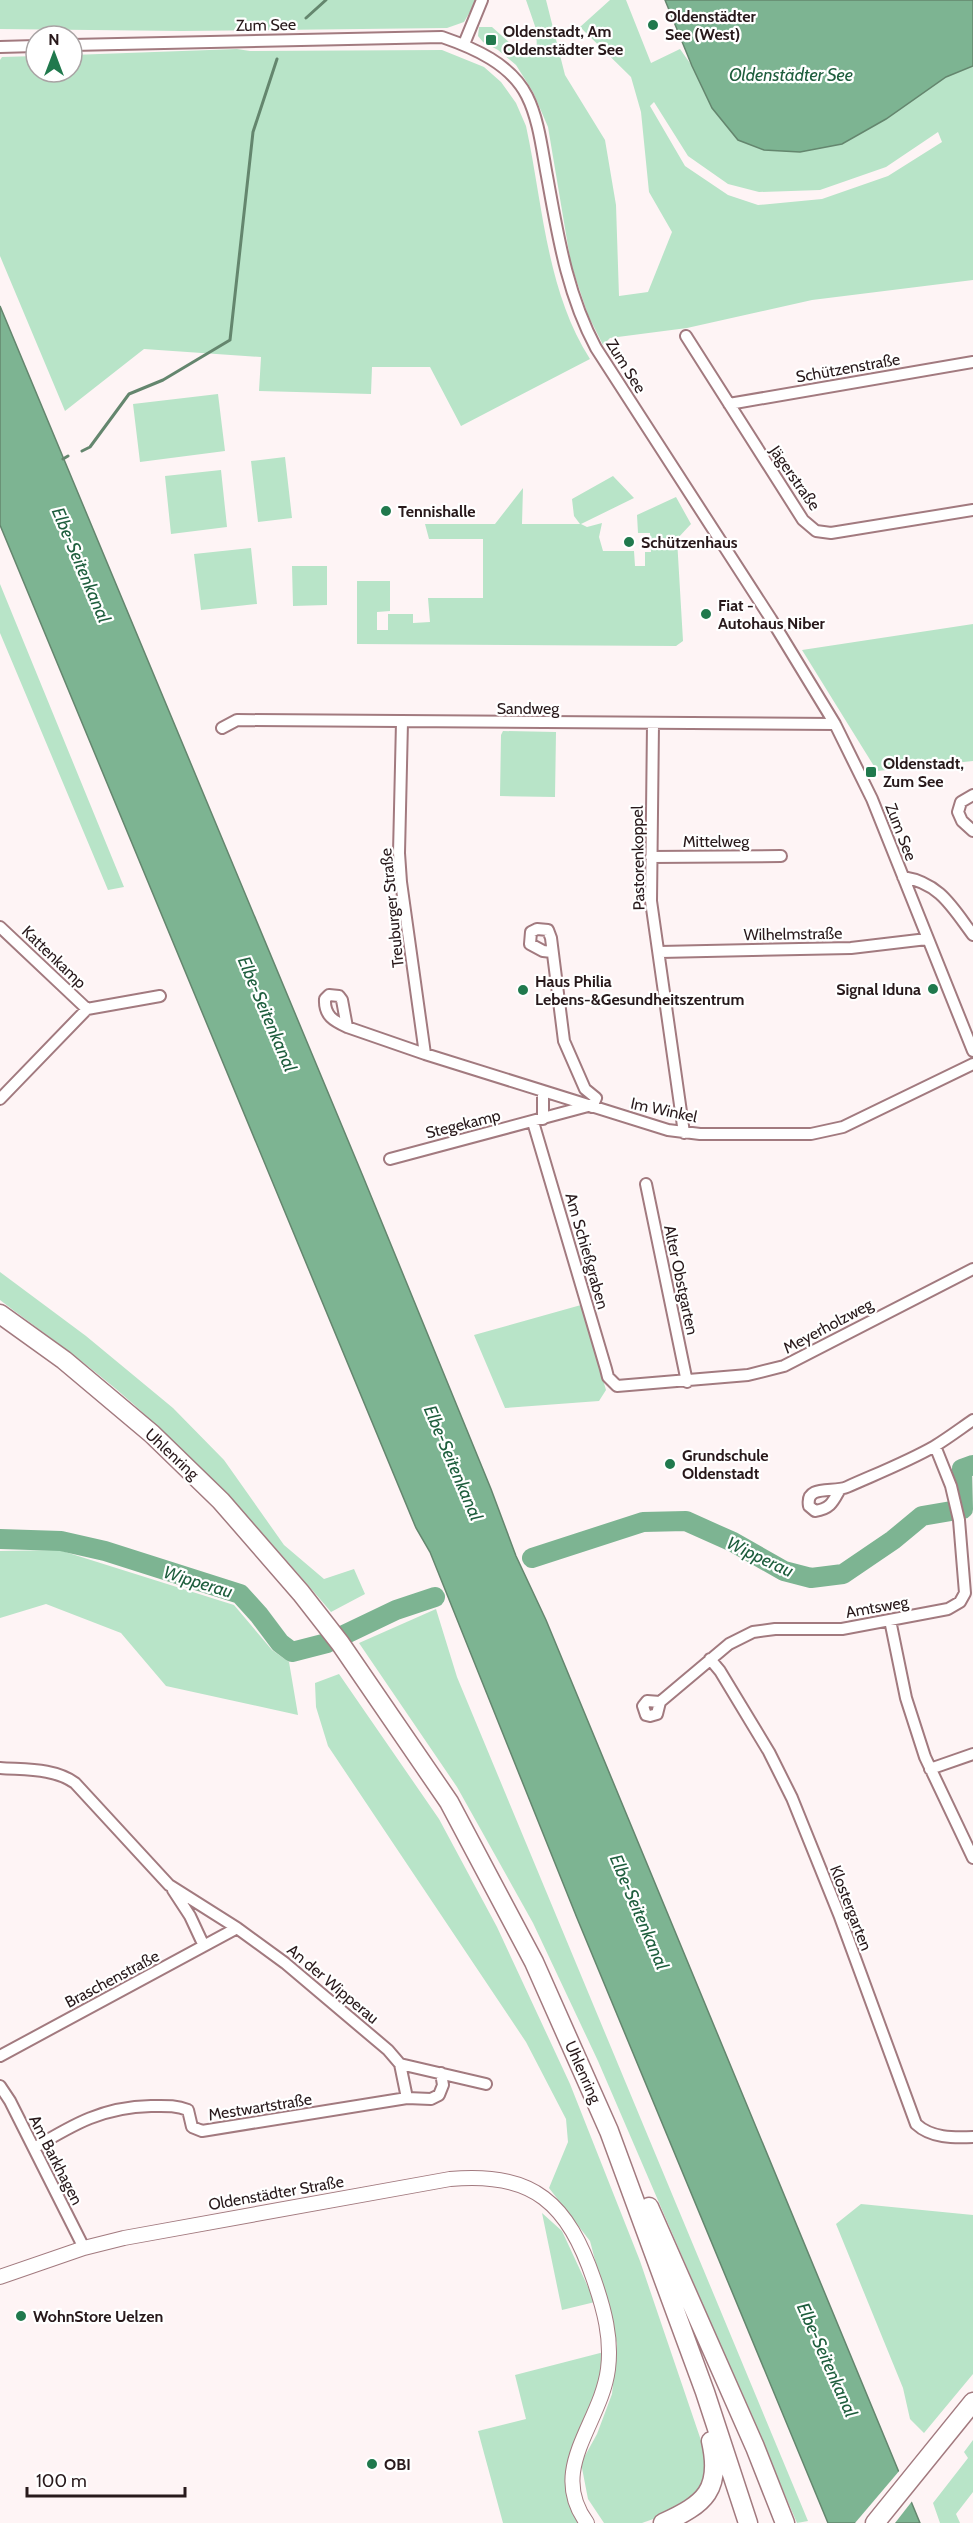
<svg xmlns="http://www.w3.org/2000/svg" width="973" height="2523" font-family="Cabin,sans-serif">
	<style>
		.green { fill: #b8e4c8; fill-rule: evenodd }
		.water { fill: #7db492; stroke: #64866e; stroke-width: 1.5 }
		.pier { fill: #fef4f5 }
		.lines { fill: none; stroke-linecap: round; stroke-linejoin: round }
		.stream { stroke: #64866e; stroke-width: 3 }
		.river { stroke: #7db492; stroke-width: 20 }
		.minor-casing { stroke: #a27a7f; stroke-width: 14 }
		.tertiary-casing { stroke: #a27a7f; stroke-width: 16 }
		.primary-casing { stroke: #a27a7f; stroke-width: 21 }
		.trunk-casing { stroke: #a27a7f; stroke-width: 21 }
		.minor { stroke: #fff; stroke-width: 10 }
		.tertiary { stroke: #fff; stroke-width: 14 }
		.primary { stroke: #fff; stroke-width: 18 }
		.trunk { stroke: #fff; stroke-width: 18 }
		.poi-dot { fill: #20794d; stroke: #fff; stroke-width: 2 }
		.labels { text-anchor: middle; dominant-baseline: central; stroke-width: 4.5; stroke-linejoin: round; paint-order: stroke }
		.poi-label { font-size: 16px; font-weight: bold; fill: #28191b; stroke: #fff; text-anchor: start }
		.street-label { font-size: 16px; fill: #28191b; stroke: #fff }
		.water-label { font-size: 18px; font-style: italic; fill: #1e5e3d; stroke: #fff }
	</style>
	<rect width="100%" height="100%" fill="#fef4f5"/>
	<!-- green -->
	<path class="green" d="M0,0H477L464,22L447,28L182,31L0,29Z
		M526,0H546L565,75L605,140L616,205L619,296L648,292L672,232L649,192L641,112L631,77L580,27L610,0H626L651,63L680,49L692,66L712,108L886,119L946,77L973,66V280L812,300L687,328L610,338L603,345L588,315L571,264L548,127L533,92L516,65L498,50L483,42L478,36L479,27H492L520,52L537,49L536,29ZM654,102L688,156L728,184L759,192L820,190L886,167L938,132L942,142L888,176L822,199L758,205L728,195L685,166L650,106Z
		M237,49L250,51L442,50L484,67L501,82L516,103L526,126C543,204 546,290 590,359L461,426L430,367H372L371,394L259,391L261,357L144,349L65,411L0,256V60L2,57L36,56V72H72V55Z
		M218,394L225,451L140,462L133,404Z
		M285,457L292,518L258,522L251,461Z
		M221,470L227,527L171,534L165,476Z
		M613,476L634,498L581,524L587,527L602,523L599,537L603,551H634L635,566H645V552H651L650,533H638L637,515L676,497L691,524L677,539L683,641L676,646L357,644V581H390V611L377,612V630H388V614H413V623L430,622L428,598H483V539H429L425,524H495L523,488L522,524H580L574,516L572,499Z
		M251,548L257,604L201,610L194,554Z
		M327,566V605L293,606L292,566Z
		M0,584L124,887L108,890L0,633Z
		M973,624V761L877,771L802,650Z
		M503,731L556,732L555,797L500,796L501,735Z
		M0,1272L86,1336L173,1408L224,1460L284,1545L324,1579L354,1569L365,1594L331,1612C264,1533 194,1456 116,1389C79,1358 38,1329 0,1300Z
		M581,1305L606,1390L599,1401L505,1408L474,1335Z
		M59,1550L234,1605L272,1650L289,1662L298,1715L166,1686L121,1633L46,1604L0,1618V1551Z
		M436,1609L457,1677L808,2521L797,2523L598,2061L533,1923L457,1787L359,1643Z
		M339,1674L439,1819L497,1927L570,2084L640,2261L707,2458L705,2485L687,2507L642,2523H604L588,2499L581,2463L597,2434L612,2394L617,2344L590,2241L549,2188L568,2142L566,2119L526,2042L328,1746L316,1707L315,1683Z
		M861,2204L973,2215V2374L924,2433L910,2419L903,2388L836,2224Z
		M542,2213L562,2231L595,2302L562,2310Z
		M604,2352L603,2368L569,2501L579,2523H503L478,2431L526,2419L515,2375Z
		M973,2440V2492L956,2514L960,2523H940L933,2503L968,2458L964,2452Z"/>
	<!-- water -->
	<path class="water" d="M665,0H973V66L946,77L886,119L842,144L800,152L764,150L738,140L712,108L692,66Z
		M0,306L362,1174L491,1489L516,1556L546,1620L920,2523H828L577,1918L430,1552L416,1528L0,525Z"/>
	<!-- pier -->
	<path class="pier" d="M900,2470L913,2500L895,2523H855Z"/>
	<g class="lines">
		<!-- stream -->
		<path class="stream" d="M306,18L326,0
			M82,451L90,447L129,394L163,380L230,340L253,132L277,59
			M63,459L68,456"/>
		<!-- river -->
		<path class="river" d="M0,1539L61,1541L105,1551L240,1594L259,1615L280,1643L292,1652L327,1643L396,1610L435,1597
			M532,1558L643,1522L686,1521L733,1542L784,1571L811,1578L843,1574L893,1540L922,1516L963,1509L962,1469L973,1465"/>
		<defs>
			<path id="minor" d="M464,44L482,0
				M72,45L442,37C474,48 511,64 527,96C539,120 542,150 547,176C558,236 567,294 596,348L771,619L835,724L872,799L973,1051
				M0,47L36,46
				M686,336L803,520L816,531L831,533L973,510
				M729,404L973,362
				M402,722L399,853L401,882L425,1054
				M653,724L651,901L684,1133
				M222,728L237,720L835,724
				M973,795L961,802L958,812L962,821L973,831
				M651,857L781,856
				M903,877C940,883 952,907 973,935
				M0,927L87,1009
				M552,952L543,951L530,944L531,932L537,929L548,930L551,938L564,1041L585,1089L596,1098L592,1107
				M660,952L851,948L927,939
				M347,1027L342,1000L339,996L329,995L325,999C324,1016 334,1021 347,1027L425,1054L668,1130L700,1134H811L843,1127L973,1064
				M543,1091V1119
				M0,1099L87,1009L160,996
				M533,1122L606,1369L608,1377L617,1386L748,1375L784,1366L973,1269
				M390,1159L588,1106
				M646,1184L687,1382
				M839,1491C833,1502 830,1509 815,1511L809,1506C805,1484 834,1493 847,1487C876,1474 907,1462 935,1446C948,1438 960,1429 973,1420
				M890,1620L906,1698L925,1757L973,1858
				M710,1659L720,1671L769,1752L792,1798L840,1917L916,2124C931,2138 953,2138 973,2137
				M660,1702L647,1701L643,1706L646,1715L650,1716L657,1714L660,1702L729,1644L753,1632L775,1629H842L948,1609L960,1602L965,1593L959,1520L951,1486L935,1446
				M0,1768C26,1770 54,1768 75,1783L169,1885L237,1928L285,1963L388,2050L400,2064L486,2084
				M930,1769L973,1754
				M173,1890L190,1916L204,1946
				M0,2056L237,1928
				M400,2064L407,2098
				M0,2086L10,2101L84,2248
				M34,2148C74,2124 103,2107 151,2106C164,2106 175,2105 188,2110L192,2127L202,2131L407,2098L431,2099L439,2095L443,2085L441,2073"/>
			<path id="tertiary" d="M0,2277L84,2248L124,2238L450,2179C534,2171 568,2204 594,2280C604,2309 612,2338 608,2369C601,2424 547,2469 587,2523"/>
			<path id="primary" d="M875,2523L973,2402"/>
			<path id="trunk" d="M0,1314L64,1360L152,1434L221,1501L301,1593L340,1643L449,1802L534,1962L609,2131L705,2392L748,2523
				M649,2207L755,2447L785,2523
				M663,2523C705,2504 722,2490 711,2441"/>
		</defs>
		<!-- minor casing -->
		<use href="#minor" class="minor-casing"/>
		<!-- tertiary casing -->
		<use href="#tertiary" class="tertiary-casing"/>
		<!-- primary casing -->
		<use href="#primary" class="primary-casing"/>
		<!-- trunk casing -->
		<use href="#trunk" class="trunk-casing"/>
		<!-- minor -->
		<use href="#minor" class="minor"/>
		<!-- tertiary -->
		<use href="#tertiary" class="tertiary"/>
		<!-- primary -->
		<use href="#primary" class="primary"/>
		<!-- trunk -->
		<use href="#trunk" class="trunk"/>
	</g>
	<!-- markers -->
	<g class="poi-dot">
		<circle cx="653" cy="25" r="6"/>
		<rect x="485" y="34" width="12" height="12" rx="3"/>
		<circle cx="386" cy="511" r="6"/>
		<circle cx="629" cy="542" r="6"/>
		<circle cx="706" cy="614" r="6"/>
		<rect x="865" y="766" width="12" height="12" rx="3"/>
		<circle cx="933" cy="989" r="6"/>
		<circle cx="523" cy="990" r="6"/>
		<circle cx="670" cy="1464" r="6"/>
		<circle cx="21" cy="2316" r="6"/>
		<circle cx="372" cy="2464" r="6"/>
	</g>
	<g class="labels">
		<!-- poi labels -->
		<g class="poi-label">
			<text x="665" y="16">Oldenstädter<tspan x="665" dy="18">See (West)</tspan></text>
			<text x="503" y="31">Oldenstadt, Am<tspan x="503" dy="18">Oldenstädter See</tspan></text>
			<text x="398" y="511">Tennishalle</text>
			<text x="641" y="542">Schützenhaus</text>
			<text x="718" y="605">Fiat -<tspan x="718" dy="18">Autohaus Niber</tspan></text>
			<text x="883" y="763">Oldenstadt,<tspan x="883" dy="18">Zum See</tspan></text>
			<text x="535" y="981">Haus Philia<tspan x="535" dy="18">Lebens-&amp;Gesundheitszentrum</tspan></text>
			<text x="921" y="989" text-anchor="end">Signal Iduna</text>
			<text x="682" y="1455">Grundschule<tspan x="682" dy="18">Oldenstadt</tspan></text>
			<text x="33" y="2316">WohnStore Uelzen</text>
			<text x="384" y="2464">OBI</text>
		</g>
		<!-- street labels -->
		<g class="street-label">
			<text transform="translate(266 25) rotate(-1)">Zum See</text>
			<text transform="translate(626 366) rotate(58)">Zum See</text>
			<text transform="translate(848 368) rotate(-10)">Schützenstraße</text>
			<text transform="translate(795 478) rotate(55)">Jägerstraße</text>
			<text x="528" y="708">Sandweg</text>
			<text transform="translate(901 832) rotate(69)">Zum See</text>
			<text x="716" y="841">Mittelweg</text>
			<text transform="translate(638 858) rotate(-91)">Pastorenkoppel</text>
			<text transform="translate(392 908) rotate(-96)">Treuburger Straße</text>
			<text transform="translate(793 934) rotate(-1)">Wilhelmstraße</text>
			<text transform="translate(54 957) rotate(44)">Kattenkamp</text>
			<text transform="translate(664 1110) rotate(12)">Im Winkel</text>
			<text transform="translate(463 1124) rotate(-14)">Stegekamp</text>
			<text transform="translate(587 1251) rotate(74)">Am Schießgraben</text>
			<text transform="translate(681 1280) rotate(78)">Alter Obstgarten</text>
			<text transform="translate(828 1326) rotate(-28)">Meyerholzweg</text>
			<text transform="translate(172 1454) rotate(43)">Uhlenring</text>
			<text transform="translate(877 1607) rotate(-10)">Amtsweg</text>
			<text transform="translate(851 1908) rotate(69)">Klostergarten</text>
			<text transform="translate(112 1979) rotate(-28)">Braschenstraße</text>
			<text transform="translate(333 1984) rotate(40)">An der Wipperau</text>
			<text transform="translate(583 2072) rotate(66)">Uhlenring</text>
			<text transform="translate(260 2107) rotate(-9)">Mestwartstraße</text>
			<text transform="translate(56 2160) rotate(63)">Am Barkhagen</text>
			<text transform="translate(276 2193) rotate(-10)">Oldenstädter Straße</text>
		</g>
		<!-- water labels -->
		<g class="water-label">
			<text x="791" y="75">Oldenstädter See</text>
			<text transform="translate(81 565) rotate(67)">Elbe-Seitenkanal</text>
			<text transform="translate(267 1014) rotate(67)">Elbe-Seitenkanal</text>
			<text transform="translate(453 1463) rotate(67)">Elbe-Seitenkanal</text>
			<text transform="translate(760 1557) rotate(25)">Wipperau</text>
			<text transform="translate(198 1582) rotate(17)">Wipperau</text>
			<text transform="translate(639 1912) rotate(67)">Elbe-Seitenkanal</text>
			<text transform="translate(827 2360) rotate(66)">Elbe-Seitenkanal</text>
		</g>
	</g>
	<!-- north arrow -->
	<g transform="translate(54 54)"><circle r="28" fill="#ffffff" stroke="#a9a3a4" stroke-width="1.5"/>
	<path d="M0-4.5L10 22L0 15L-10 22Z" fill="#20794d"/>
	<text y="-9" font-size="16" font-weight="bold" text-anchor="middle" fill="#28191b">N</text>
	</g>
	<!-- scale -->
	<path d="M27 2487v9h158v-9" fill="none" stroke="#28191b" stroke-width="3"/>
	<text x="36" y="2487" font-size="18" fill="#28191b" stroke="#ffffff" stroke-width="4.5" paint-order="stroke">100 m</text>
</svg>
